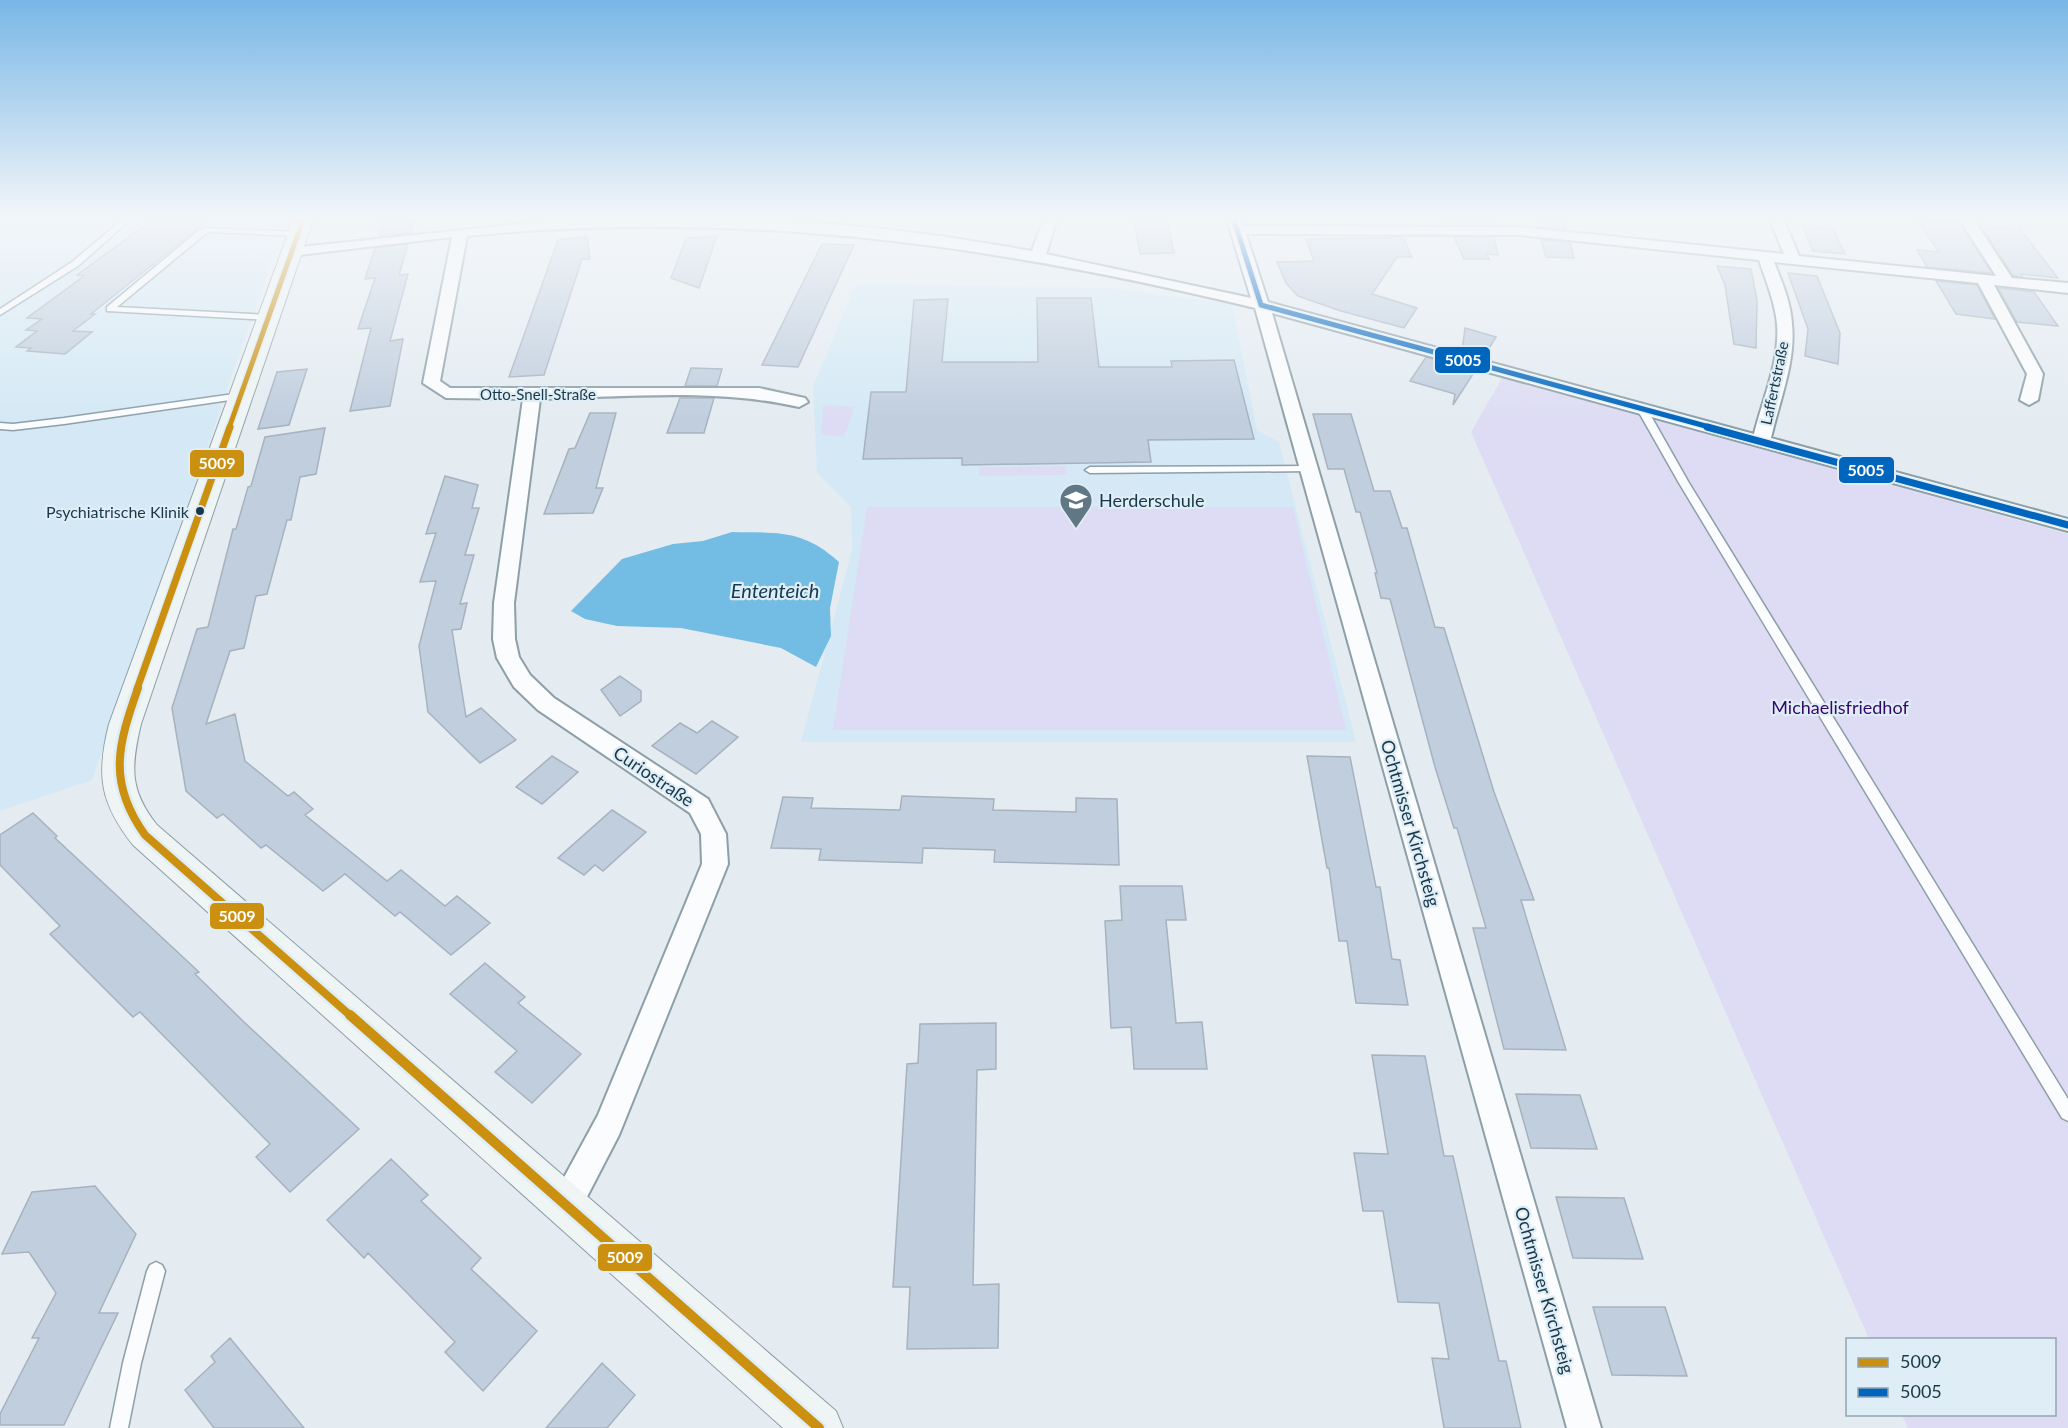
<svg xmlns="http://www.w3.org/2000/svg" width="2068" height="1428" font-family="Lato,sans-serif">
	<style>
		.built { fill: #d4e9f5 }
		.green { fill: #dddcf4 }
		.water { fill: #73bce3 }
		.building { fill: #c0cede; stroke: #a6b2be; stroke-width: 1.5 }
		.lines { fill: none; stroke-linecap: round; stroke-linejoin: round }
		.lane-casing { stroke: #8d9fa8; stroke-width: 3 }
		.street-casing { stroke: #8d9fa8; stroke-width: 4 }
		.secondary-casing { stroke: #8d9fa8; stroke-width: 2 }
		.lane { fill: #fbfcfd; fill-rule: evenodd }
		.street { fill: #fbfcfd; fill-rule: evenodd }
		.secondary { fill: #eef5f4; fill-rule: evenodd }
		.bus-1-far3-casing { stroke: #dfedf6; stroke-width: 8 }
		.bus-1-far2-casing { stroke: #dfedf6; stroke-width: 10 }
		.bus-1-far1-casing { stroke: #dfedf6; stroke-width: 13 }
		.bus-1-casing { stroke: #dfedf6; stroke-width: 15 }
		.bus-2-far1-casing { stroke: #dfedf6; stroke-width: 8 }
		.bus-2-casing { stroke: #dfedf6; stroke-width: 10 }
		.bus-1-far3 { stroke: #cb900f; stroke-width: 5 }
		.bus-1-far2 { stroke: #cb900f; stroke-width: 7 }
		.bus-1-far1 { stroke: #cb900f; stroke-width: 8 }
		.bus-1 { stroke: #cb900f; stroke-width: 10 }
		.bus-2-far1 { stroke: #0065bd; stroke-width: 5 }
		.bus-2 { stroke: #0065bd; stroke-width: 7 }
		.bus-dot { fill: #193849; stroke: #dfedf6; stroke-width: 2 }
		.labels { text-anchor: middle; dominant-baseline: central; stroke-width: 4.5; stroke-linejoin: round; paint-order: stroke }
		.far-street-label { font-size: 15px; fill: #193849; stroke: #dfedf6 }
		.bus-label { font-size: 16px; fill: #193849; stroke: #dfedf6; text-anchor: end }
		.poi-label { font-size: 18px; fill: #193849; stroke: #dfedf6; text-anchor: start }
		.park-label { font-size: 18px; fill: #35076c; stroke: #dfedf6 }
		.street-label { font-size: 18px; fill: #193849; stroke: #dfedf6 }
		.water-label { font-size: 20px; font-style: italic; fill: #103b51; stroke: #dfedf6 }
		.line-badge { stroke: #dfedf6; stroke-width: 2 }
		.badge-label { font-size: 16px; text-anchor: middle; font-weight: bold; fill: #fff }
	</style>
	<rect width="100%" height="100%" fill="#e4ecf1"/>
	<!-- built -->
	<path class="built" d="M0,220H286L92,780L0,811Z
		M856,284L1107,288L1232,304L1257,430L1279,442L1356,742H801L852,550L851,507L817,473L813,386Z"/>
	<!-- green -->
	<path class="green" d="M1502,378L2068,534V1428H1908L1902,1415L2054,1414V1340L1869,1339L1471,432Z
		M823,405L855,407L844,436L821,435Z
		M1066,466L1067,475L979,476V467Z
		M867,507H1293L1346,730H833Z"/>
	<!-- water -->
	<path class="water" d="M732,532C778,533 803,529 839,562L830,608L831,636L816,667L781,648L681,628L617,626L585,619L571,611L622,559L673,544L703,541Z"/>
	<!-- building -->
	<path class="building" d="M152,220H208L91,314H95L73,331L92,332L65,354L27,351L31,348L16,347L37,331L26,330L42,319L27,318L84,276L77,275Z
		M384,220H415L411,233L379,237Z
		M1134,220H1167L1174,253L1140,254Z
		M1445,220H1490L1491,225L1448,224Z
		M1537,220H1563L1566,229L1538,227Z
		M1917,220L1960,224L1992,273L1927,267L1917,250L1939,252Z
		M1802,225L1833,229L1845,254L1813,251Z
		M1981,226L2020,229L2058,278L2021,274L2023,277L2013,276Z
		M587,236L590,259H582L544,375L509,377L558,240Z
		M717,236L699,288L671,278L686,238Z
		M1403,237L1412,257H1397L1372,294L1417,308L1404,328L1341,311L1298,296L1286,283L1277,262L1314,261L1306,239Z
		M1454,237H1494L1498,255L1486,254L1489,259H1464Z
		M1541,240L1570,242L1574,258L1546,257Z
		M408,244L399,275L408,274L390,341L403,339L390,406L350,411L371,328L358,329L375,278L365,279L375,248Z
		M822,244L854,245L798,367L762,365Z
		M1717,266L1751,269L1757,300L1756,348L1734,344L1725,285Z
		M1788,273L1817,276L1840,333L1838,364L1805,356L1808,329Z
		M1936,281L1977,285L1995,319L1956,314Z
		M1998,288L2034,292L2058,326L2017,322Z
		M1037,298H1091L1099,367H1172L1171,361L1234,360L1254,439L1148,440L1151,462L962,465V458L863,459L871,392H906L914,300L948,299L942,362H1038Z
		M1465,328L1496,337L1483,358L1462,352Z
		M1426,357L1475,371L1453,405L1455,394L1410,381Z
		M691,368L722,369L717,386H685Z
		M307,369L289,425L258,429L277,372Z
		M680,398H714L704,433H667Z
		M590,413H616L596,488H603L593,513L544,514L569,449L575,448Z
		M1313,414H1351L1374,491H1390L1402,528H1407L1435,627L1444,628L1494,792L1534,900H1521L1566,1050L1504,1049L1473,928H1486L1457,828H1454L1435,767L1390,599L1381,598L1375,573H1377L1360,512H1356L1344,469H1328Z
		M325,428L316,474L300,477L291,520H287L267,594L256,596L244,648L230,651L206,724L235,714L245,761L288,796L294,792L313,809L305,815L387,881L401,870L445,906L457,896L490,923L451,955L400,912L395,916L345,874L323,891L266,845L261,848L223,814L217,818L186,791L172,708L197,629L208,627L233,529H236L248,487L251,486L265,437Z
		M445,476L478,485L472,508H479L465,555H474L460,604L467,603L461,629L452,630L466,717L481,708L516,740L480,763L428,712L419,646L436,581L420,582L436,533L426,534Z
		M620,676L641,691V701L620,716L601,690Z
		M712,721L738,737L696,774L652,746L680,723L697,733Z
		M552,756L578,772L542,804L516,787Z
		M1307,756L1350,757L1376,887H1380L1392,959L1400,960L1408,1005L1356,1003L1347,941H1339L1329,868H1327Z
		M902,796L994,799L993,810L1076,812V798L1117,799L1119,865L994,862L995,850L923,848L922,863L819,860L821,849L771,848L783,797L813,798L811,808L900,810Z
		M612,810L646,832L603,871L595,865L584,875L558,858Z
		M33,813L57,836L55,838L199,972L195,974L244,1022L359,1129L290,1192L256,1157L270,1144L140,1012L133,1017L50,934L60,926L0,865V835Z
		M1120,886H1182L1186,920H1166L1176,1023L1202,1022L1207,1069H1134L1131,1027L1111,1028L1105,921L1122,920Z
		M485,963L525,997L518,1003L581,1054L532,1103L495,1072L517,1051L450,994Z
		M996,1023V1069L977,1070L973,1285L999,1284L998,1348L907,1349L910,1287H893L907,1064L918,1063L920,1024Z
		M1372,1055L1425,1056L1444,1156H1453L1499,1361H1506L1521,1428H1444L1432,1358L1449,1359L1439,1303L1398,1302L1383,1211H1363L1354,1153L1388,1154Z
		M1516,1094L1580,1095L1597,1149L1531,1148Z
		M391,1159L428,1195L421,1201L481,1258L471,1269L537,1331L483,1391L445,1352L455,1342L368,1253L364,1258L327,1220Z
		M95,1186L136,1234L99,1313H118L64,1425H0V1414L39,1338H32L56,1293L29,1252L2,1254L32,1192Z
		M1556,1197L1624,1198L1643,1259L1573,1258Z
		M1593,1307H1665L1687,1376L1612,1375Z
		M230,1338L304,1428H214L185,1390L215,1362L211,1356Z
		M602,1363L635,1395L607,1428H546Z"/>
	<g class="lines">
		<defs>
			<path id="lane" d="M122,220H130L78,266L0,315V309L72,262Z
				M205,228L298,232L302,234L298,236L209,232L204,235L117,307L268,315L272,318L271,320L107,311V307L198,231Z
				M241,393L244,394V398L64,424L13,430L0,429V423L13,424L64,418Z
				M1642,406L1647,409L1689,483L2068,1099V1121L2062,1118L1679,483L1637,409Z
				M1309,466L1314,469L1312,471L1090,473L1085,470L1090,467Z
				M156,1262L162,1265L165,1271L141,1363L128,1428H110L123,1363L147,1271L150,1265Z"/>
			<path id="street" d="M558,220C625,220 693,218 759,220C851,223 942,235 1032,251L1043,220H1057L1046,254L1251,298L1227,220H1241L1243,226L1520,227L1784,254L1770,220H1784L1799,256L1996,276L1960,220H1974L2012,278L2068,283V293L1994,285L2043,374L2038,400L2029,405L2020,400L2027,374L1978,283L1774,262C1782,282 1791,303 1792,324C1796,362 1779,402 1771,438L2068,519V531L1272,313L1601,1428H1567L1255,308C991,244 738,209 467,236L440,381L450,388H759L805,398L808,402L799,407C715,388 626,397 540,399L514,603L515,639L519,657L530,675L554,698L708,799L726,834L728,864L619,1135L577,1216L566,1220L555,1216L551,1205L555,1194L598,1115L702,864L701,834L690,813L538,710L514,687L497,658L493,639L494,603L523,399L446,398L423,383L452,237L291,256L284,252L291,248ZM1246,234L1520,235L1759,260C1766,281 1775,302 1777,324C1780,361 1763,398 1754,434L1268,302Z"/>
			<path id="secondary" d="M293,220H313L141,724C131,766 129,790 157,825L836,1411L843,1428H783L133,845C100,803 96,775 109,724Z"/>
		</defs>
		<!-- lane casing -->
		<use href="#lane" class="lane-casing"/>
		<!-- street casing -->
		<use href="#street" class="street-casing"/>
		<!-- secondary casing -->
		<use href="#secondary" class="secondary-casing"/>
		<!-- lane -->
		<use href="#lane" class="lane"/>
		<!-- street -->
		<use href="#street" class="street"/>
		<!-- secondary -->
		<use href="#secondary" class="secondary"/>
		<defs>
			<path id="bus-1-far3" d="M229,428L303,220"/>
			<path id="bus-1-far2" d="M137,689L230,427"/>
			<path id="bus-1-far1" d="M138,688C118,745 107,782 145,835L352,1017"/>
			<path id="bus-1" d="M350,1015L819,1428"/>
			<path id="bus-2-far1" d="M1234,220L1261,305
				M1261,305L1713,428"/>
			<path id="bus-2" d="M1707,427L2068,525"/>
		</defs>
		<!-- bus-1-far3 casing -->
		<use href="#bus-1-far3" class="bus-1-far3-casing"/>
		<!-- bus-1-far2 casing -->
		<use href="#bus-1-far2" class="bus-1-far2-casing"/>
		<!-- bus-1-far1 casing -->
		<use href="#bus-1-far1" class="bus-1-far1-casing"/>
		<!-- bus-1 casing -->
		<use href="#bus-1" class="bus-1-casing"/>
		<!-- bus-2-far1 casing -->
		<use href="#bus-2-far1" class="bus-2-far1-casing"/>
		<!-- bus-2 casing -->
		<use href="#bus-2" class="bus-2-casing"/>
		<!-- bus-1-far3 -->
		<use href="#bus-1-far3" class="bus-1-far3"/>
		<!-- bus-1-far2 -->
		<use href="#bus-1-far2" class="bus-1-far2"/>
		<!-- bus-1-far1 -->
		<use href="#bus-1-far1" class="bus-1-far1"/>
		<!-- bus-1 -->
		<use href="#bus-1" class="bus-1"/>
		<!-- bus-2-far1 -->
		<use href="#bus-2-far1" class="bus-2-far1"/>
		<!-- bus-2 -->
		<use href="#bus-2" class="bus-2"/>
	</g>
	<!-- sky -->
	<linearGradient id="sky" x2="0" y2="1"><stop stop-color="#79b7e6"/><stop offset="0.52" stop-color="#f3f6f9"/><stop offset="1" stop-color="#f3f6f9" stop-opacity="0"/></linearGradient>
	<rect width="2068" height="420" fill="url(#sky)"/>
	<!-- icons -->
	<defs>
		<symbol id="school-pin" viewBox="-11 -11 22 30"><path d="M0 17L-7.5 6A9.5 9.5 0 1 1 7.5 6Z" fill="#607784" stroke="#dfedf6"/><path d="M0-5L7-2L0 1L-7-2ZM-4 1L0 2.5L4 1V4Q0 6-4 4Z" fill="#fff"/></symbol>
	</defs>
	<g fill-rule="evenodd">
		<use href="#school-pin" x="1057" y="481" width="38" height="52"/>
	</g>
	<!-- markers -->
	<circle class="bus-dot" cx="200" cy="511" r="5"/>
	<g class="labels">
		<!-- far-street labels -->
		<g class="far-street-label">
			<text transform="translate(1774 383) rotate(-78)">Laffertstraße</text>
			<text x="538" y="394">Otto-Snell-Straße</text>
		</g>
		<!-- bus labels -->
		<g class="bus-label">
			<text x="189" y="511">Psychiatrische Klinik</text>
		</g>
		<!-- poi labels -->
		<g class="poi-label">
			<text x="1099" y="500">Herderschule</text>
		</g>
		<!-- park labels -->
		<g class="park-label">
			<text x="1840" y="707">Michaelisfriedhof</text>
		</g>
		<!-- street labels -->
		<g class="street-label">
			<text transform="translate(654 776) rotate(34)">Curiostraße</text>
			<text transform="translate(1411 823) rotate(74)">Ochtmisser Kirchsteig</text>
			<text transform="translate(1545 1290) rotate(74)">Ochtmisser Kirchsteig</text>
		</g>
		<!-- water labels -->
		<g class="water-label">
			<text x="775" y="590">Ententeich</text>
		</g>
	</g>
	<g class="line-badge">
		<rect x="1434" y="346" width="57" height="28" rx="6" fill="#0065bd"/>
		<rect x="189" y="449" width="56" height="29" rx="6" fill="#cb900f"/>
		<rect x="1838" y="456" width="57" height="28" rx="6" fill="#0065bd"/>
		<rect x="209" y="902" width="56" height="28" rx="6" fill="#cb900f"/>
		<rect x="597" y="1243" width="56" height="29" rx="6" fill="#cb900f"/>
	</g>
	<g class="badge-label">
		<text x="1463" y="366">5005</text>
		<text x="217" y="469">5009</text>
		<text x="1866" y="476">5005</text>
		<text x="237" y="922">5009</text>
		<text x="625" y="1263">5009</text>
	</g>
	<!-- legend -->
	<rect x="1846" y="1338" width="210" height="78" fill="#dfedf6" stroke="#90a5b1" stroke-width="1.5"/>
	<rect x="1858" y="1358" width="30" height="9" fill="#cb900f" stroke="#90a5b1" stroke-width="1.5"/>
	<text x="1900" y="1368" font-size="18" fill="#193849">5009</text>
	<rect x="1858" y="1388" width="30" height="9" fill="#0065bd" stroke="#90a5b1" stroke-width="1.5"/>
	<text x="1900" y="1398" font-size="18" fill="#193849">5005</text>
</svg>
